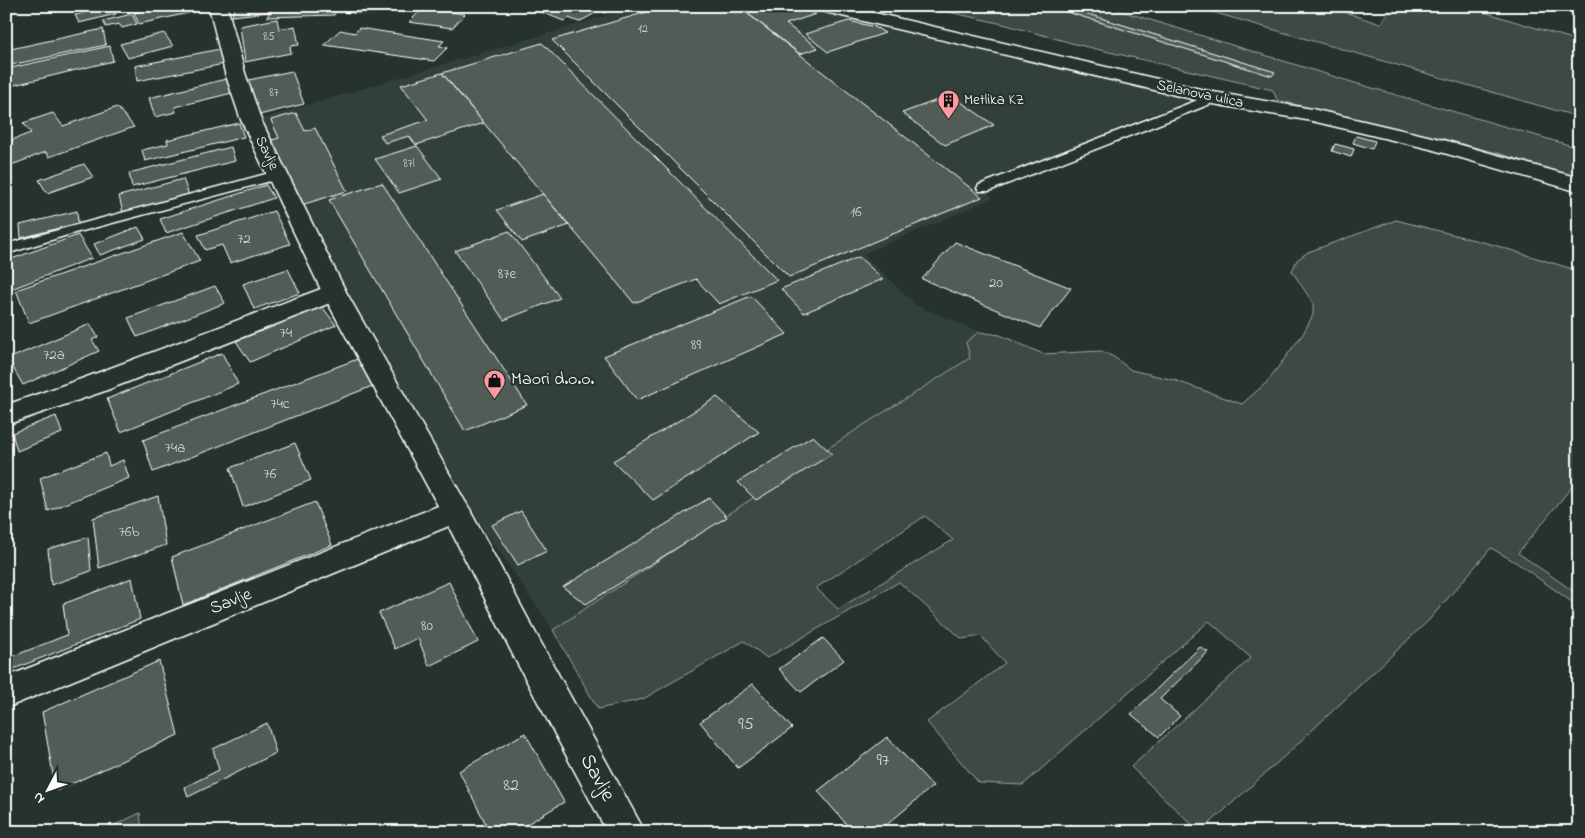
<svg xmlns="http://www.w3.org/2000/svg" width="1585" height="838" font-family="'Indie Flower',sans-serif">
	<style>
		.built { fill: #333f3a }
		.green { fill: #3e4944; stroke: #9ea4a2; fill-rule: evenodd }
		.building { fill: #515c57; stroke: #fff }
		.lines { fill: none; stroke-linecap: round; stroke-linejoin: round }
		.lane-casing { stroke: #fff; stroke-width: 3 }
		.street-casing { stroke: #fff; stroke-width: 3 }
		.secondary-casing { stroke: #fff; stroke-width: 3 }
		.lane { fill: #26332d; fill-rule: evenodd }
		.street { fill: #26332d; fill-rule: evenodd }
		.secondary { fill: #26332d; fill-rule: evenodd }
		.labels { text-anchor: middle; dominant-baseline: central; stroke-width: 4.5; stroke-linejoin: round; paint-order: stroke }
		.far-number-label { font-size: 12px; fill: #d4d6d5 }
		.far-street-label { font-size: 15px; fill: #fff; stroke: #26332d }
		.far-poi-label { font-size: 15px; fill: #fff; stroke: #26332d; text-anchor: start }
		.number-label { font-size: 15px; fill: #d4d6d5 }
		.poi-label { font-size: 18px; fill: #fff; stroke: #26332d; text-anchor: start }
		.street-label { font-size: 18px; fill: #fff; stroke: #26332d }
		.near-number-label { font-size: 18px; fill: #d4d6d5 }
		.near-street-label { font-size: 21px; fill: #fff; stroke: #26332d }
	</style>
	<rect width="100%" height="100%" fill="#26332d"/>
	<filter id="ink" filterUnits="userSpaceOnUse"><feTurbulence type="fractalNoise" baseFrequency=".02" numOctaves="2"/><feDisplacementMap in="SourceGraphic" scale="10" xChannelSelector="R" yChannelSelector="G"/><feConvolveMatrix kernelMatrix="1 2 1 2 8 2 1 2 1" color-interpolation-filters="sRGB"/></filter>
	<g filter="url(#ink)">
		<!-- built -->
		<path class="built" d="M639,6H795L1189,100L977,185L993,198L863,254L916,305L979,332L967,342L970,358L862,426L553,630L481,525L299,207L258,120Z"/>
		<!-- green -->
		<path class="green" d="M922,6H1105L1355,83L1579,148V178L1494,152L1277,100L1273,90L1079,45L1003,24Z
			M1191,6H1327L1380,24L1394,6H1464L1579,41V117Z
			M1396,220L1494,245L1579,271V478L1518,553L1579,595V607L1517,563L1491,548L1429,620L1288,753L1200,832L1131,767L1251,658L1209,621L1023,785L979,783L927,722L1005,663L981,636L962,639L899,582L767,658L744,641L643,699L598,709L553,630L862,426L970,358L966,342L979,332L1000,335L1043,354L1101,351L1114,357L1131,370L1174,380L1242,404L1266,383L1303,334L1313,315V303L1292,271L1297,260L1308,252ZM925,516L953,540L838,609L816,588Z
			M140,813L142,832H100Z"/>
		<!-- building -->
		<path class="building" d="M111,6L116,14L79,23L75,15Z
			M120,6H150L123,13Z
			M163,6H210L211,8L139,24L134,13Z
			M235,6H271L269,12L232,16Z
			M273,6H339L334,15L267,17Z
			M343,6H380L374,14L338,12Z
			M526,6H626L604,13L601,10L579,22L569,18L564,21Z
			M667,6H738L982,197L789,277L552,40Z
			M754,6H783L816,14L786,24L818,48L800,54L743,10Z
			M1048,6H1062L1275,72L1272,76Z
			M423,8L465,14L452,28L409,22Z
			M132,14L137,24L122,28L119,24L106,27L103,21Z
			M277,19L279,29L295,26L299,45L290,46L291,53L245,62L240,26Z
			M849,21L875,27L885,33L828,52L805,34Z
			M359,28L444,41L439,46L448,47L434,61L324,45L340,30L355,33Z
			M103,29L106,45L6,66V50Z
			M164,33L173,46L128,58L120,44Z
			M542,43L777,280L719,304L696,279L634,303L442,73Z
			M110,46L113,61L6,87V69Z
			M220,49L224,64L137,81L135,66Z
			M292,71L304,104L255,116L244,81Z
			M442,73L484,123L416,145L409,136L385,143L380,135L428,120L401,85Z
			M226,79L232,93L175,107L176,112L155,117L149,98Z
			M951,95L994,125L945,145L902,113Z
			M117,107L134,127L49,157L46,152L6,167V142L31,133L23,123L53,113L63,126Z
			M296,113L305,131L315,128L347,191L301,205L272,140L279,138L271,120Z
			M239,123L244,137L145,161L142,150L168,144L167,140Z
			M1356,136L1375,141L1372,149L1353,143Z
			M1335,144L1354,149L1351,157L1332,151Z
			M417,146L442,179L399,193L375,159Z
			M231,147L235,161L132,187L129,173Z
			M84,164L93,177L47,193L39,180Z
			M183,179L189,195L123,213L119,196Z
			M382,183L527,405L465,431L329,200Z
			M266,185L274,198L166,233L160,219Z
			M543,194L569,225L522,242L497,210Z
			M77,211L78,223L21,238L20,225Z
			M274,211L290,244L230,263L222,245L205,250L198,235Z
			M138,227L145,239L100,255L94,244Z
			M509,231L560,298L504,320L455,251Z
			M183,232L200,261L29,323L16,290Z
			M78,235L92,258L6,291V261Z
			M955,242L1071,288L1040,328L922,279Z
			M859,257L883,279L804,313L781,289Z
			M288,269L300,293L254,309L243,284Z
			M215,286L225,303L137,337L128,318Z
			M751,296L787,334L637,400L604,356Z
			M321,305L336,325L250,362L236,341Z
			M90,324L98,337L92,340L99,351L23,385L8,359Z
			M222,353L238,384L121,432L107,399Z
			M360,358L375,385L153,472L143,440Z
			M717,397L759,432L653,500L613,461Z
			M56,416L62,433L17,451L12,433Z
			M813,436L832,454L756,500L738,482Z
			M295,443L311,480L243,507L230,468Z
			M106,453L109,466L123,460L129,478L48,511L40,478Z
			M158,496L166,545L99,568L93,518Z
			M709,498L727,517L586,604L563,587Z
			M315,502L332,545L183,605L172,557Z
			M521,511L547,551L518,565L492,525Z
			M88,537L91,571L51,585L48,549Z
			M132,578L140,619L6,672V659L67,635L63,604Z
			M449,582L478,642L429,666L418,638L395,649L379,613Z
			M823,638L844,660L801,692L779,669Z
			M1200,647L1208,652L1160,699L1180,716L1159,737L1131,714Z
			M159,661L178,735L56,791L42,712Z
			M753,684L792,728L738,768L700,722Z
			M267,723L276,753L188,797L185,787L219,770L213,749Z
			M525,733L564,802L514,832H490L459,771Z
			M887,737L933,786L878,832H853L818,791Z
			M1071,824L1077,832H1062Z"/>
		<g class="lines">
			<defs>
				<path id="lane" d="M1213,94L1218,95L1219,98L1218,101L989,191H979L977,188L979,185Z
					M277,171L284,175L282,178L71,234L6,254V244Z"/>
				<path id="street" d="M812,6H845L1213,92L1312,109L1436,138L1579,178V192L1430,149L1312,121L1213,104L821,11L815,10Z
					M334,284L343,286L346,292L343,298L102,392L6,425V405L84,378Z
					M456,499L466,503L471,511L466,519L6,708V677Z"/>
				<path id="secondary" d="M209,6H227L245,73L261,120L346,292L466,503L540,641L645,832H607L516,661L443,515L322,292L241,120L225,73Z"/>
			</defs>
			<!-- lane casing -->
			<use href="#lane" class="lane-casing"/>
			<!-- street casing -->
			<use href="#street" class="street-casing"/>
			<!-- secondary casing -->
			<use href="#secondary" class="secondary-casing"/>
			<!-- lane -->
			<use href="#lane" class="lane"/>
			<!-- street -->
			<use href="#street" class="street"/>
			<!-- secondary -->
			<use href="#secondary" class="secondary"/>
		</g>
	</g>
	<!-- icons -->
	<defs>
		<symbol id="building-pin" viewBox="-11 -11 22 30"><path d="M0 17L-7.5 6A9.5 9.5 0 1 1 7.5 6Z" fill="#ff9aa2" stroke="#26332d"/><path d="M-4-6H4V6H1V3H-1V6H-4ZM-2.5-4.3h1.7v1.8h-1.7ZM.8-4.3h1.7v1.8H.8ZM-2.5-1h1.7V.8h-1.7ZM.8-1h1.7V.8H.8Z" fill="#111"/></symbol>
		<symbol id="shop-pin" viewBox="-11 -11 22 30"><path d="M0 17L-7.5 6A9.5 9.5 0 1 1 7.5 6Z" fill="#ff9aa2" stroke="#26332d"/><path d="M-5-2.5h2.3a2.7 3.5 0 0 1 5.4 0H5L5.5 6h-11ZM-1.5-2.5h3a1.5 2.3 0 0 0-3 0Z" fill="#111"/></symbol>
	</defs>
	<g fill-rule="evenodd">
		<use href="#building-pin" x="936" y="88" width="25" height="34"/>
		<use href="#shop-pin" x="482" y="368" width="25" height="34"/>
	</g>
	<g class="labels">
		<!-- far-number labels -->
		<g class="far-number-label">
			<text x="643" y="29">12</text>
			<text x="269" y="37">85</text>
			<text x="274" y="93">87</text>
			<text x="409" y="164">87l</text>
		</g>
		<!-- far-street labels -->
		<g class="far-street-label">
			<text transform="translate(1200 94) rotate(12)">Selanova ulica</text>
			<text transform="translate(267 153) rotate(64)">Savlje</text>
		</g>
		<!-- far-poi labels -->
		<g class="far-poi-label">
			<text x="964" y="100">Metlika KZ</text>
		</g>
		<!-- number labels -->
		<g class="number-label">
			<text x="856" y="212">16</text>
			<text x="244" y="239">72</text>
			<text x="507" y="274">87e</text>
			<text x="996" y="283">20</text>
			<text x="286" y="333">74</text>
			<text x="696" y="345">89</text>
			<text x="54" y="355">72a</text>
			<text x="280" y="404">74c</text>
			<text x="175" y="448">74a</text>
			<text x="270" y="474">76</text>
			<text x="129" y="532">76b</text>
			<text x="427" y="626">80</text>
		</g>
		<!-- poi labels -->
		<g class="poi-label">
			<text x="511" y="380">Maori d.o.o.</text>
		</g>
		<!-- street labels -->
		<g class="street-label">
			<text transform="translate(231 602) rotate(-22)">Savlje</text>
		</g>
		<!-- near-number labels -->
		<g class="near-number-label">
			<text x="746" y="725">95</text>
			<text x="883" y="761">97</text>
			<text x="511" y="786">82</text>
		</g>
		<!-- near-street labels -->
		<g class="near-street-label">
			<text transform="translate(597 778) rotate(61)">Savlje</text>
		</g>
	</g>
	<!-- margin -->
	<rect width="1585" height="838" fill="none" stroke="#26332d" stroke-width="25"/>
	<rect x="12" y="12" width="1560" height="813" fill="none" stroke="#fff" stroke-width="2" filter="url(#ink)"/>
	<!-- north arrow -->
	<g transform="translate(48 790) rotate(229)" stroke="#26332d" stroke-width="4" paint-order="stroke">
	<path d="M0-4L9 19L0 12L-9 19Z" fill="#ffffff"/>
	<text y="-8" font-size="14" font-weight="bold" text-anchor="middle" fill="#ffffff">N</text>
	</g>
</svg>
